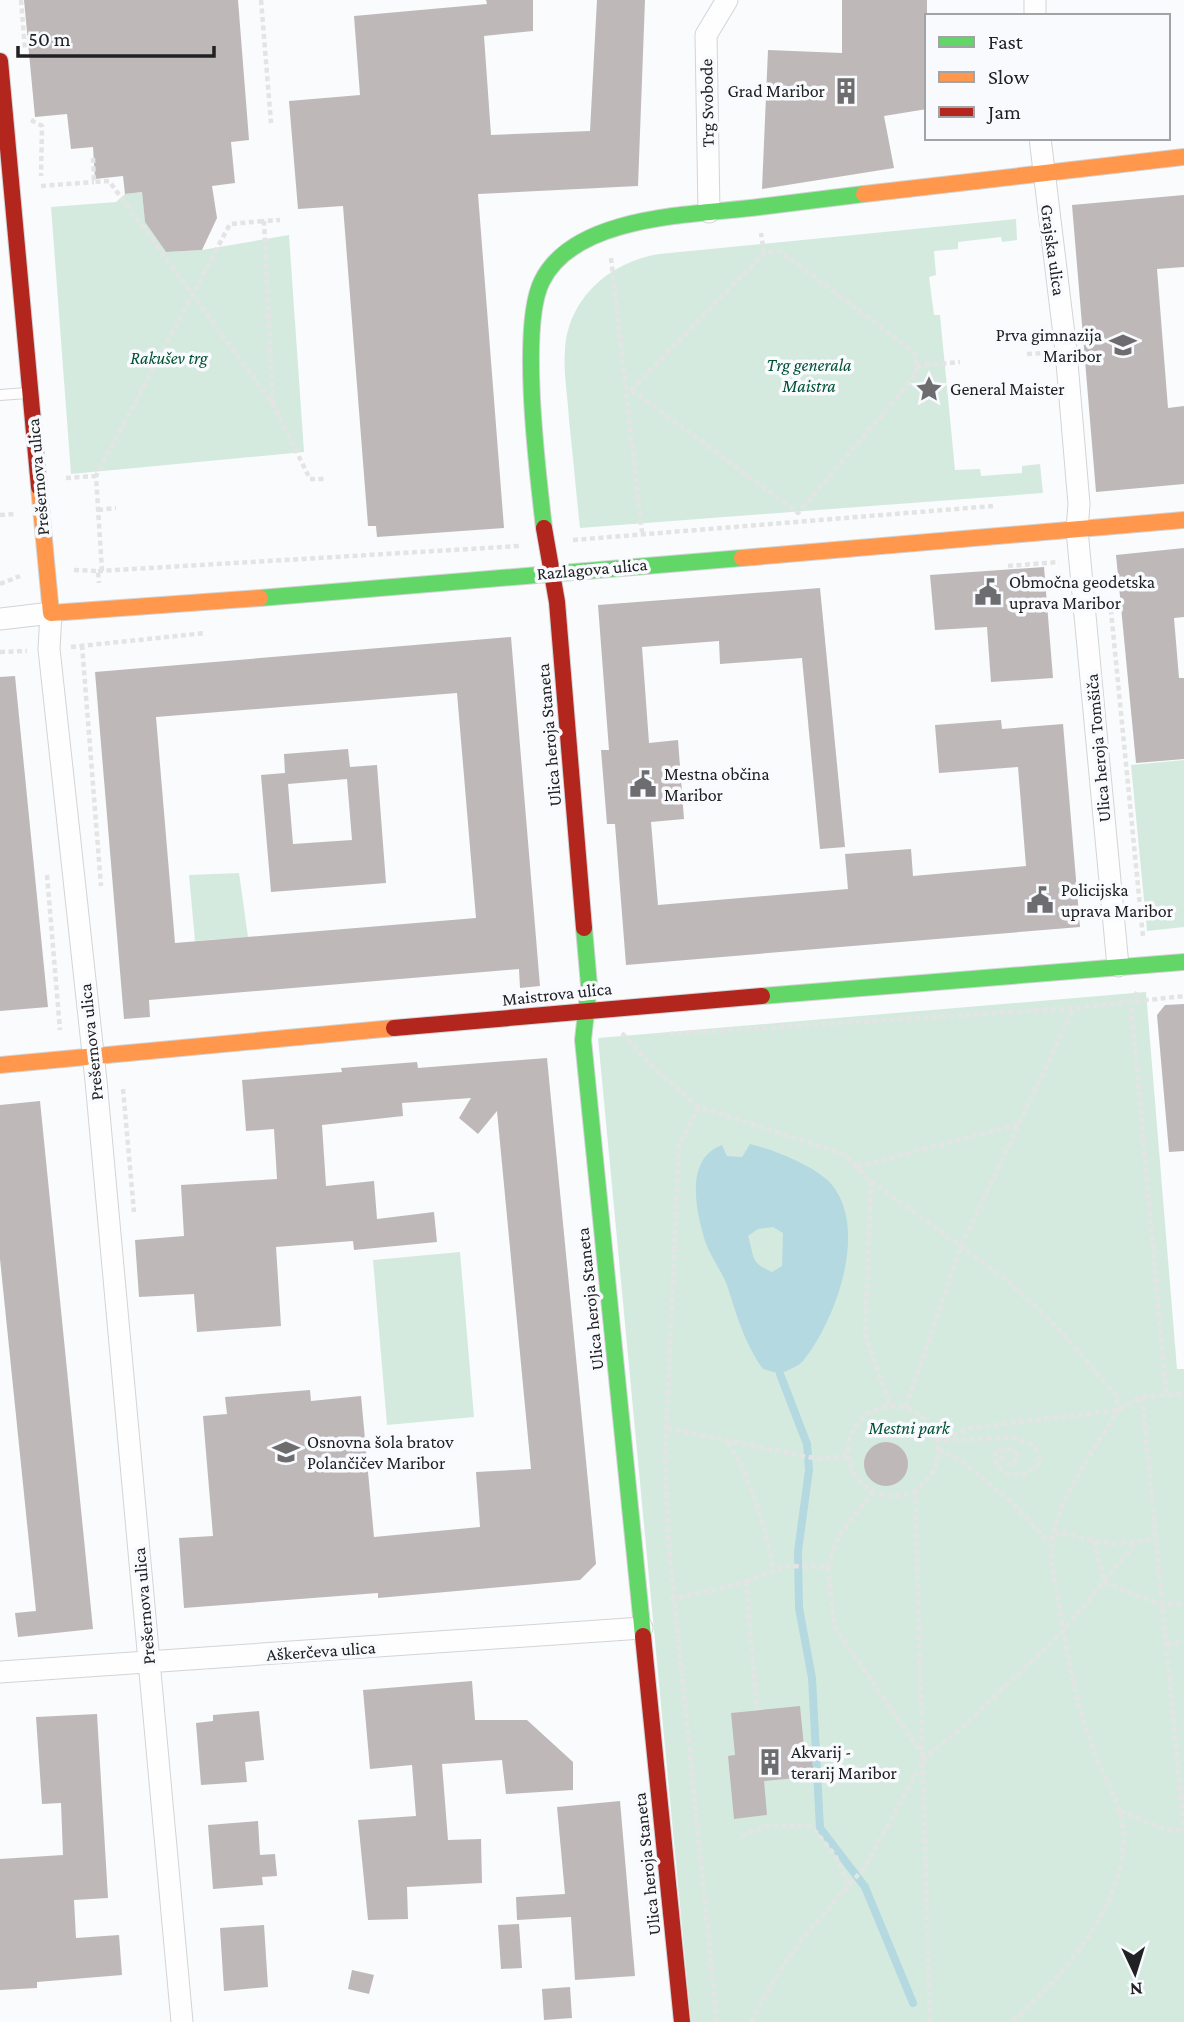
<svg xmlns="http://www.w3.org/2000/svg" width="1184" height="2022" font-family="'Crimson Pro',serif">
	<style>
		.green { fill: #d5eadf }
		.water { fill: #b4d9e1; fill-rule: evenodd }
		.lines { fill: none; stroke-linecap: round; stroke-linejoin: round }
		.stream { stroke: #b4d9e1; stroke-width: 8 }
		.building { fill: #bfb8b9; fill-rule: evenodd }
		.lane-casing { stroke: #d3d4d5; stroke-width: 12 }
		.street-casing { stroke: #d3d4d5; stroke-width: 23 }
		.fast-casing { stroke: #d3d4d5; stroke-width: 18 }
		.slow-casing { stroke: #d3d4d5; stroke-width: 18 }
		.jam-casing { stroke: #d3d4d5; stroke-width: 18 }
		.path { stroke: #e4e4e4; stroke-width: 4.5; stroke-dasharray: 5 3.5; stroke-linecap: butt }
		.lane { stroke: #fefeff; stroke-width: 10 }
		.street { stroke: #fefeff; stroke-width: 21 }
		.fast { stroke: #63d668; stroke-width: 16 }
		.slow { stroke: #ff974d; stroke-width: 16 }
		.jam { stroke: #b3261e; stroke-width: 16 }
		.labels { text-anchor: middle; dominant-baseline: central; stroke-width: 7; stroke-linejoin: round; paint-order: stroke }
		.poi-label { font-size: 18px; fill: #212123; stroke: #f8fafe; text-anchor: start }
		.street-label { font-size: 18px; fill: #212123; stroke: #f8fafe }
		.park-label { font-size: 18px; font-style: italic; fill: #005032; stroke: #f8fafe }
	</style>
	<rect width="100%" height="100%" fill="#f9fbfd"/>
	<!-- green -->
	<path class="green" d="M142,192L145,222L166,252L202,250L289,235L304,452L71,474L51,207L116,202L125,194Z
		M1016,219L1017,240L1002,242L1001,237L958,242V249L934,251L936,275L929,277L934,315H940L955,470L980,469L981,476L1022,473V466L1040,464L1043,493L580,528C576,492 573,456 569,420C568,397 563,373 565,350C568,298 610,262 659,254Z
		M1184,760V927L1147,931L1131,765Z
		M239,873L248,937L195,941L189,875Z
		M1146,992L1177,1369H1184V2022H691L598,1038Z
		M460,1252L474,1417L387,1425L373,1260Z"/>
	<!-- water -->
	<path class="water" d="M750,1144C772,1149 818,1167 832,1185C869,1230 835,1322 803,1361C798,1367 787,1370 780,1374L763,1369C744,1342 737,1316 727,1285C721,1270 710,1256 705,1241C696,1211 684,1159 722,1145L727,1156L742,1157ZM773,1227L783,1233L782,1266L772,1272C749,1262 755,1257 748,1236L758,1229Z"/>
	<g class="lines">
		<!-- stream -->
		<path class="stream" d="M780,1374L807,1444L809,1470L798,1551L799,1608L812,1678L820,1828L865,1887L913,2003"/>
	</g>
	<!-- building -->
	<path class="building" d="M24,0H238L249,140L231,142L235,183L212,186L217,218L202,250L166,252L145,222L142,192L125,194L123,176L95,179L93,147L71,149L67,114L35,117Z
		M486,0H533V31L484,36L491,135L590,131L597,0H645L638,186L478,194L504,528L377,537L376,526H368L343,206L298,209L289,101L360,95L354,16L487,4Z
		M842,0H927V109L884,116L894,168L762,189L768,50L842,53Z
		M1184,195V267L1157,269L1168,408L1184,406V484L1096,492L1072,205Z
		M1184,548V617L1174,618L1179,678H1184V759L1136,763L1116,555Z
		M1044,567L1053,678L991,682L987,627L935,630L930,575Z
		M820,588L845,847L820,849L802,658L720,664L719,641L642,647L649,743L678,740L684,819L651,822L658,905L848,889L845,854L911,849L913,876L1026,866L1018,767L939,773L935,725L1001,720L1002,729L1063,724L1080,927L626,965L615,824H607L601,750H609L598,605Z
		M511,637L540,986L520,988L519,969L149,1000L150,1017L124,1019L95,672ZM457,693L476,918L175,943L156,717Z
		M15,676L48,1007L0,1011V677Z
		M348,749L350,767L377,765L386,883L271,892L261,775L285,773L284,754ZM347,779L352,840L293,844L288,784Z
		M1184,1004V1151L1169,1152L1157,1015L1165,1005Z
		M547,1058L596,1564L580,1580L378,1598V1593L184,1608L179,1538L213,1536L203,1416L227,1414L225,1397L310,1390L311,1401L361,1396L374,1537L480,1527L476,1472L531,1469L497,1111L478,1134L459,1118L471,1098L402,1103L403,1116L322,1125L326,1186L374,1181L377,1219L434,1212L437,1242L354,1250L353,1241L276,1247L281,1326L197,1332L194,1294L139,1297L135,1240L184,1236L181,1185L277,1179L274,1129L246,1131L242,1080L342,1072L341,1068L417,1062L418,1068Z
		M40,1101L93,1629L18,1637L15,1613L36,1611L0,1259V1105Z
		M864 1464a22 22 0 1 1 44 0a22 22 0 1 1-44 0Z
		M472,1681L475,1720H527L573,1762V1790L506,1794L502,1760L442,1764L448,1840L481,1839L482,1883L407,1887L408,1919L368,1920L358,1820L416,1816L412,1765L370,1769L363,1690Z
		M800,1706L804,1747L811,1746L813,1769H807L808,1777L764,1781L767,1815L734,1819L728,1756L735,1755L731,1713Z
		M259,1711L264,1760L245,1762L247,1782L201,1785L196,1723L213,1721V1715Z
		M97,1714L108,1898L74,1900L76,1938L119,1935L122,1975L37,1982V1988L0,1990V1859L63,1855L61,1803L42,1804L36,1717Z
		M620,1801L635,1976L575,1980L571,1917L517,1920L516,1897L565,1894L557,1807Z
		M258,1821L260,1855L275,1854L277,1876L262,1877L263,1885L213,1889L208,1825Z
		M519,1924L522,1968L501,1969L498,1925Z
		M264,1925L268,1987L224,1991L220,1928Z
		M352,1970L374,1975L369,1994L348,1989Z
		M570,1987L572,2018L544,2020L542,1989Z"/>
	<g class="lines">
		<defs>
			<path id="lane" d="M0,395L27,393"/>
			<path id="street" d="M1035,0V16
				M1040,138L1066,351L1079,504L1077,530L1118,966
				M709,212L706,35L727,0
				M0,619L51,613L49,649L96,1081L182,2022
				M0,1672L642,1628"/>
			<path id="fast" d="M544,528C538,475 519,326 542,281C575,214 696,215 759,207C794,203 829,198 864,194
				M260,598L742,558
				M584,928L589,985L583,1040L643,1636
				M762,996L1184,962"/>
			<path id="slow" d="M864,194L1184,157
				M39,487L51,613L260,598
				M742,558L1184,520
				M0,1065L394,1028"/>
			<path id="jam" d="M0,61L39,487
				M544,528L557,602L584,928
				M394,1028L762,996
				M643,1636L682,2022"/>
		</defs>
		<!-- lane casing -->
		<use href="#lane" class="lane-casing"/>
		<!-- street casing -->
		<use href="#street" class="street-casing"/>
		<!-- fast casing -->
		<use href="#fast" class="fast-casing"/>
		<!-- slow casing -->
		<use href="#slow" class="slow-casing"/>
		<!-- jam casing -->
		<use href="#jam" class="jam-casing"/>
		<!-- path -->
		<path class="path" d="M21,0L25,49
			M261,0L271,123
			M31,120L42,126L41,176
			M93,158L94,182L109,181L273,404L310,479H327
			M41,186L94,182
			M611,258L642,532
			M1027,354L1044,353
			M916,366L960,362
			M631,390L764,253
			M632,390L798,513L917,374L915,353L780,251L764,253L761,233
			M273,404L264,221L280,220
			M66,478L96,476
			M98,510L116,508
			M0,515L15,514
			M573,540L993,506
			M1008,566L1059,562
			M74,570L98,571L99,583
			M98,571L520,546
			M102,571L96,476L230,224L264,221
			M0,584L20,576
			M1110,601L1143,937
			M82,645L101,886
			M71,647L205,633
			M0,652L27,651
			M47,875L60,1030
			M1137,992L1131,1003L1166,1394
			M622,1033L653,1067L699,1107L843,1154L871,1181L865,1335L890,1405
			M669,1034L1074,1008L1184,996
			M123,1089L134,1212
			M699,1107L679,1144L665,1459L669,1548L717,2022
			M857,1167L1018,1124
			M871,1181L1003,1277L1057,1327L1116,1395L1118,1410C1098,1444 1054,1504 1052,1543C1050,1565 1056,1589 1060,1611C1068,1659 1076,1705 1094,1751C1104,1777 1120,1801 1123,1830C1129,1902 1061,1979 1011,2022
			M1142,1397L1184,1829
			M848 1451a45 45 0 1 1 90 0a45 45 0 1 1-90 0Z
			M906,1407L961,1246L1074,1008
			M667,1428L818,1459L847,1456
			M937,1438L943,1440L970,1428L1118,1410L1142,1397L1184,1394
			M944,1440L1016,1438L1035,1446L1040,1458L1039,1464L1023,1475L1007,1474L996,1465L995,1453L1000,1449H1012L1018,1456L1015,1463L1008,1464L1002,1458L1004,1450
			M728,1442C751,1480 766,1525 773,1569
			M939,1449L967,1465L1012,1503L1043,1536L1052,1541
			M915,1490L930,2022
			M1054,1532L1113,1544L1155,1539
			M1094,1541L1104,1582L1162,1605L1184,1603
			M828,1567L834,1626L925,1758
			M746,1582L785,1566L828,1567L839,1535L873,1492
			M670,1600L746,1582L757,1710
			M1166,1644L1184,1642
			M1120,1811L1167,1830L1184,1831
			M741,1836L770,1825L811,1826L835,1855L849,1887
			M751,2022L776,1977L801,1940L864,1868L925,1758L965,1725L1063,1631L1137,1542"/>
		<!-- lane -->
		<use href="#lane" class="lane"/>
		<!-- street -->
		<use href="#street" class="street"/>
		<!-- fast -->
		<use href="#fast" class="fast"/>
		<!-- slow -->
		<use href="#slow" class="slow"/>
		<!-- jam -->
		<use href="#jam" class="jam"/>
	</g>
	<!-- icons -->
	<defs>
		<symbol id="building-bare" viewBox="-9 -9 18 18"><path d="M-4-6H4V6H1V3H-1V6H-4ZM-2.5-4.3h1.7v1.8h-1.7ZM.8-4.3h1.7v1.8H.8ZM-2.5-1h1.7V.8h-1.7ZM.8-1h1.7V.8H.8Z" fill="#6d6d6f" stroke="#f8fafe" stroke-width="2.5" paint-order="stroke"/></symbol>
		<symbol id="school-bare" viewBox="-9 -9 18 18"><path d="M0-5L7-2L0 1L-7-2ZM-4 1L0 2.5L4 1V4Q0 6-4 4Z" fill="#6d6d6f" stroke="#f8fafe" stroke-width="2.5" paint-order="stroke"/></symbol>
		<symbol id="sight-bare" viewBox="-9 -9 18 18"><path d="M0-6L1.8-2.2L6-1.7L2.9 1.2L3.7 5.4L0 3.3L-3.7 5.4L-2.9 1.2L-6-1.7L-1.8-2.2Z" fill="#6d6d6f" stroke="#f8fafe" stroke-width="2.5" paint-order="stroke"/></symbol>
		<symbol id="civic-bare" viewBox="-9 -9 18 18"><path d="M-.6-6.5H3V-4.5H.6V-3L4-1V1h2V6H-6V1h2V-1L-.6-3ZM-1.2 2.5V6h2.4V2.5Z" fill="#6d6d6f" stroke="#f8fafe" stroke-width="2.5" paint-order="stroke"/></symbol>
	</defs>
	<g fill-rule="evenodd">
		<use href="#building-bare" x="827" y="72" width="38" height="38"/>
		<use href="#school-bare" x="1104" y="326" width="38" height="38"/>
		<use href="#sight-bare" x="910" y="370" width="38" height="38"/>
		<use href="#civic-bare" x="969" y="573" width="38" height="38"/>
		<use href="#civic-bare" x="624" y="765" width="38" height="38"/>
		<use href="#civic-bare" x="1021" y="881" width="38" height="38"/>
		<use href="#school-bare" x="267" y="1433" width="38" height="38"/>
		<use href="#building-bare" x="751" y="1743" width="38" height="38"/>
	</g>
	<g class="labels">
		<!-- poi labels -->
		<g class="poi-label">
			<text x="825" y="91" text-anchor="end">Grad Maribor</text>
			<text x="1102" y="335" text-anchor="end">Prva gimnazija<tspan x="1102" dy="21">Maribor</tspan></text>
			<text x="950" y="389">General Maister</text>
			<text x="1009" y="582">Območna geodetska<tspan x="1009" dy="21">uprava Maribor</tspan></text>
			<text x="664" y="774">Mestna občina<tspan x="664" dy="21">Maribor</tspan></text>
			<text x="1061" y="890">Policijska<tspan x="1061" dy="21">uprava Maribor</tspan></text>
			<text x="307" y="1442">Osnovna šola bratov<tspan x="307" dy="21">Polančičev Maribor</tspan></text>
			<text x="791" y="1752">Akvarij -<tspan x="791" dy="21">terarij Maribor</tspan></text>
		</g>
		<!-- street labels -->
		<g class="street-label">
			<text transform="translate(707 103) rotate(-91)">Trg Svobode</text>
			<text transform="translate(1053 250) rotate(82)">Grajska ulica</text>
			<text transform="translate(38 477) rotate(-95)">Prešernova ulica</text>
			<text transform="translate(592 569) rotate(-5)">Razlagova ulica</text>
			<text transform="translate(549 735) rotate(-95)">Ulica heroja Staneta</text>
			<text transform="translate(1098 748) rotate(-95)">Ulica heroja Tomšiča</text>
			<text transform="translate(557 994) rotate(-6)">Maistrova ulica</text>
			<text transform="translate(91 1042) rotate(-96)">Prešernova ulica</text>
			<text transform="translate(590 1299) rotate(-96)">Ulica heroja Staneta</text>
			<text transform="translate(144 1606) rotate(-95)">Prešernova ulica</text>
			<text transform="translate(321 1651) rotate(-4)">Aškerčeva ulica</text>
			<text transform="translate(647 1864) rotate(-96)">Ulica heroja Staneta</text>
		</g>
		<!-- park labels -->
		<g class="park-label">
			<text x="169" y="358">Rakušev trg</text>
			<text x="809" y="365">Trg generala<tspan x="809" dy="21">Maistra</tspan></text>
			<text x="909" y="1428">Mestni park</text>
		</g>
	</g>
	<!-- legend -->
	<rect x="925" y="14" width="245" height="126" fill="#f8fafe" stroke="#a2a3a6" stroke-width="2"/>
	<rect x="939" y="37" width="35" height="10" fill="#63d668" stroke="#a2a3a6" stroke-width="2"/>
	<text x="988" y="49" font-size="21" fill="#212123">Fast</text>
	<rect x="939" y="72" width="35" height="10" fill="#ff974d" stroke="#a2a3a6" stroke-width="2"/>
	<text x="988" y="84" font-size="21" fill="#212123">Slow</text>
	<rect x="939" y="107" width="35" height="10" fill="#b3261e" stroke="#a2a3a6" stroke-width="2"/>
	<text x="988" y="119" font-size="21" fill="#212123">Jam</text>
	<!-- north arrow -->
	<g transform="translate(1135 1973) rotate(176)" stroke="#f8fafe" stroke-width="5" paint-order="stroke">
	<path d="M0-5L12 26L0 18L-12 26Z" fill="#212123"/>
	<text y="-10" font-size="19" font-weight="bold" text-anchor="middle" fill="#212123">N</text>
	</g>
	<!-- scale -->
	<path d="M18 46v10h196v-10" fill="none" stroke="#212123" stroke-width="3.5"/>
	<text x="28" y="46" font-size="21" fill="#212123" stroke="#f8fafe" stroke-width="5" paint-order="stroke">50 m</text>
</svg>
